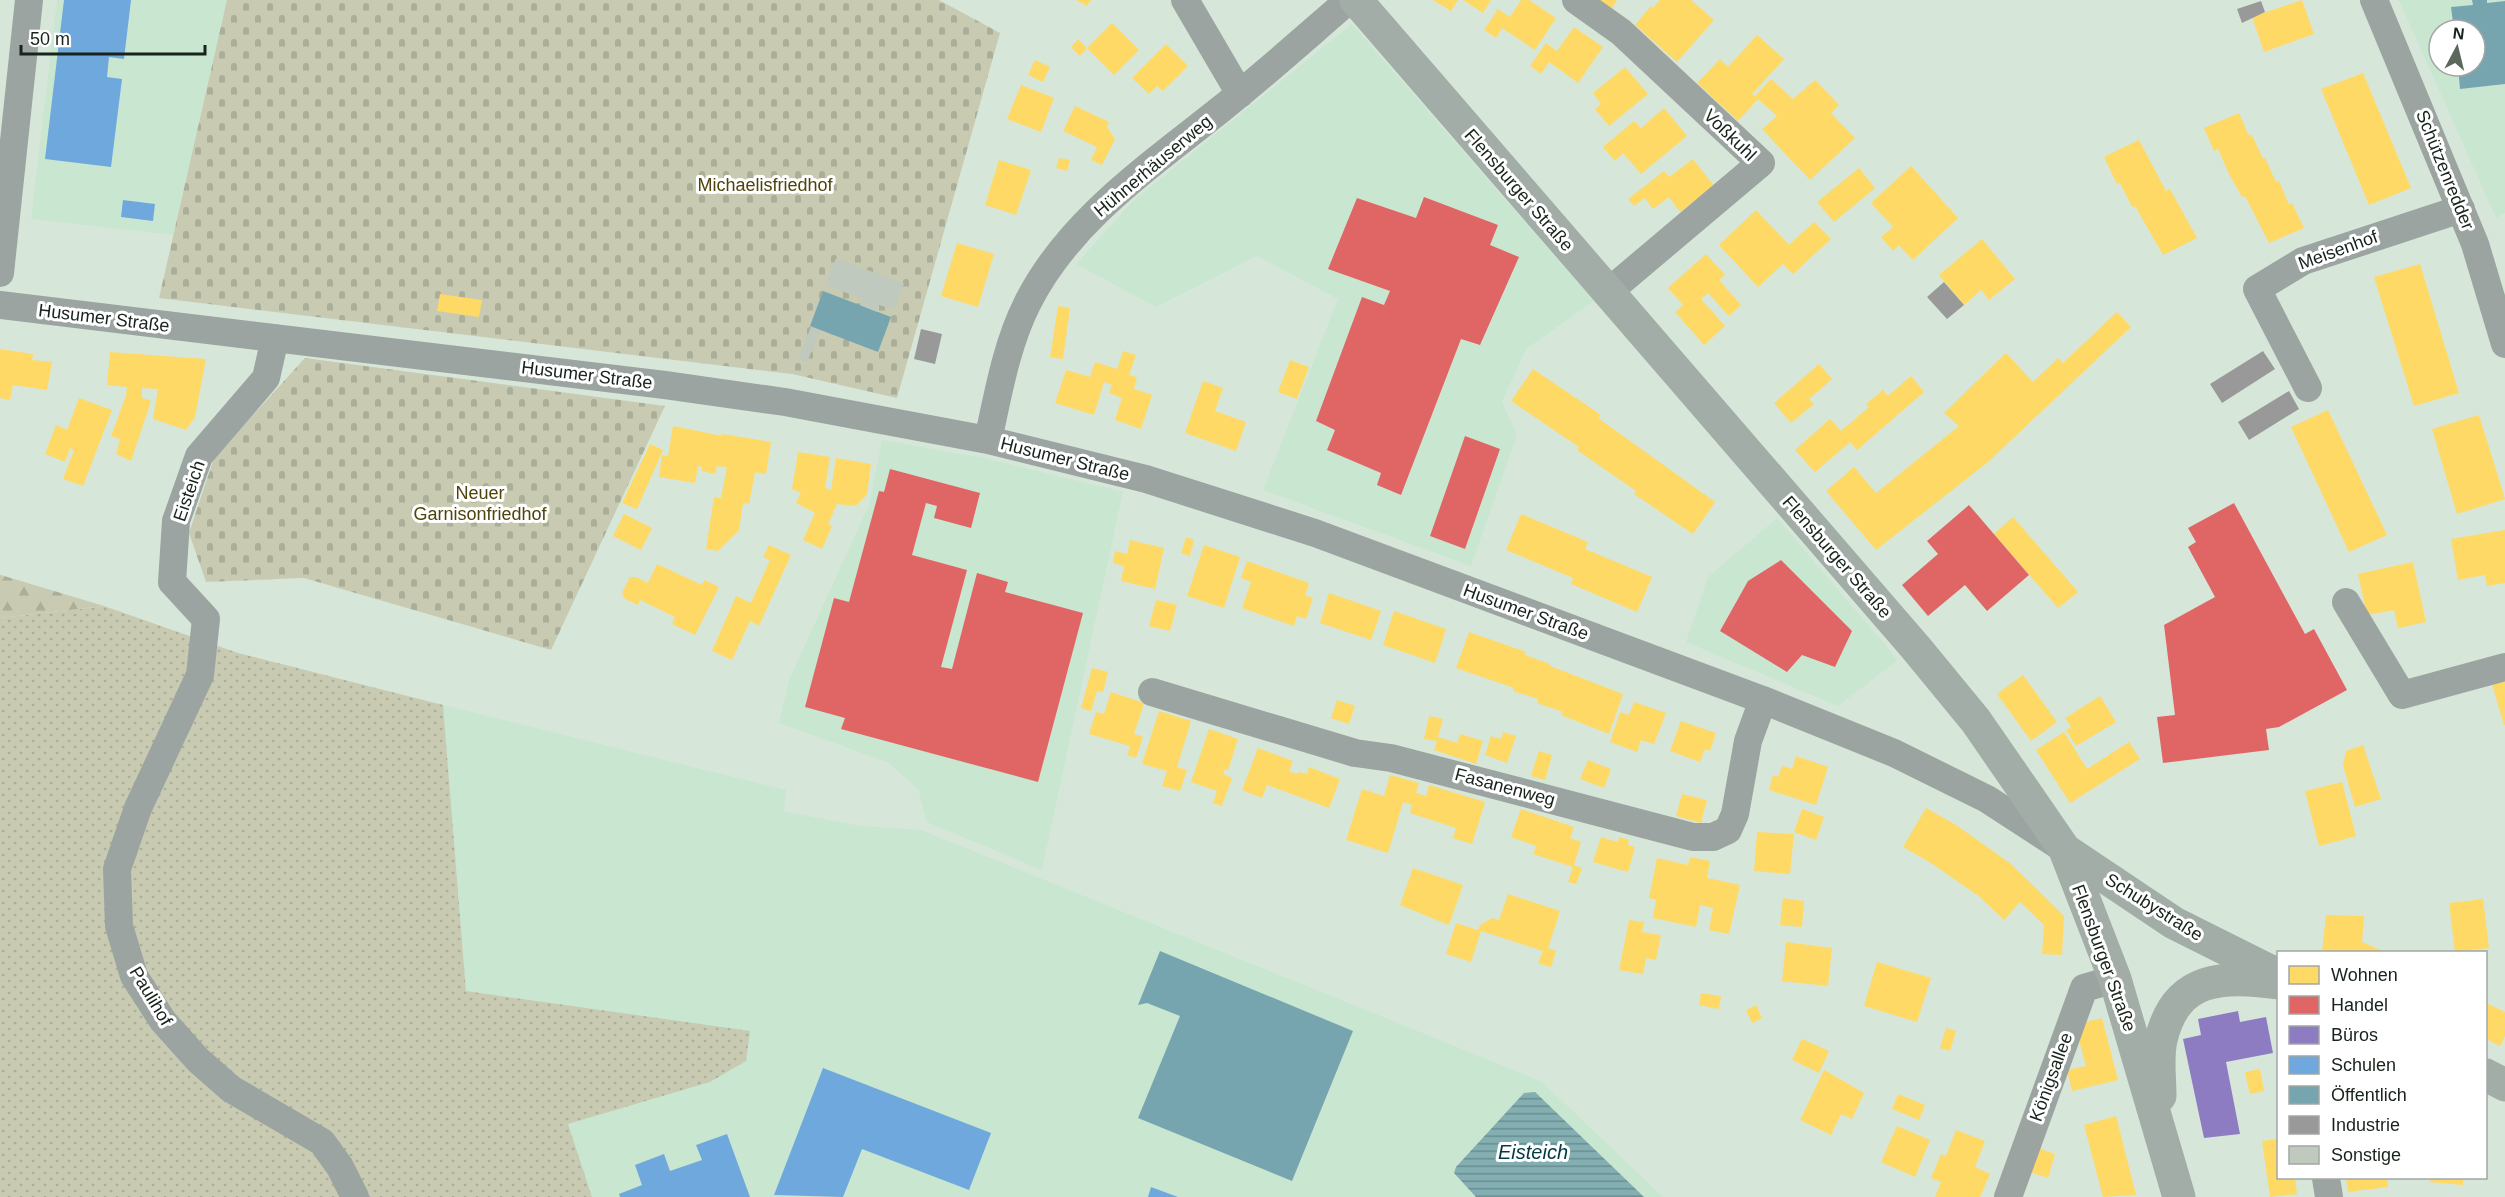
<svg xmlns="http://www.w3.org/2000/svg" width="2505" height="1197" font-family="Arial,sans-serif">
	<style>
		.built { fill: #c9e6d1; fill-rule: evenodd }
		.grass { fill: url(#grass-dots) }
		.forest { fill: url(#forest-firs) }
		.cemetery { fill: url(#cemetery-stones) }
		.water { fill: url(#water-rules) }
		.homes { fill: #ffd966 }
		.shops { fill: #e06666 }
		.offices { fill: #8e7cc3 }
		.schools { fill: #6fa8dc }
		.public { fill: #76a5af }
		.industry { fill: #999 }
		.building { fill: #bfc9bd }
		.lines { fill: none; stroke-linecap: round; stroke-linejoin: round }
		.street { stroke: #9ca4a1; stroke-width: 28 }
		.secondary { stroke: #a3ada7; stroke-width: 33 }
		.labels { text-anchor: middle; dominant-baseline: central; stroke-width: 6; stroke-linejoin: round; paint-order: stroke }
		.street-label { font-size: 18px; fill: #17231b; stroke: #fff }
		.park-label { font-size: 18px; fill: #4f430c; stroke: #fff }
		.water-label { font-size: 20px; font-style: italic; fill: #033a43; stroke: #fff }
	</style>
	<defs>
		<pattern id="grass-dots" width="8" height="8" patternUnits="userSpaceOnUse" patternTransform="scale(1.5)"><rect width="8" height="8" fill="#c8cbb1"/><path d="M2 2h.1M6 6h.1" fill="none" stroke="#abae98" stroke-width="1.8" stroke-linecap="round"/></pattern>
		<pattern id="forest-firs" width="22" height="20" patternUnits="userSpaceOnUse" patternTransform="scale(1.5)"><rect width="22" height="20" fill="#c8cbb1"/><path d="M5 1l3.5 6h-7zM16 11l3.5 6h-7z" fill="#abae98"/></pattern>
		<pattern id="cemetery-stones" width="16" height="16" patternUnits="userSpaceOnUse" patternTransform="scale(1.5)"><rect width="16" height="16" fill="#c8cbb1"/><path d="M2 7V4a2 2 0 0 1 4 0v3zM10 15v-3a2 2 0 0 1 4 0v3z" fill="#abae98"/></pattern>
		<pattern id="water-rules" width="6" height="5" patternUnits="userSpaceOnUse" patternTransform="scale(1.5)"><rect width="6" height="5" fill="#83aeb2"/><path d="M0 2.5h6" fill="none" stroke="#6a8d90"/></pattern>
	</defs>
	<rect width="100%" height="100%" fill="#d6e7da"/>
	<!-- built -->
	<path class="built" d="M57,0H227L173,235L31,219Z
		M2399,0H2505V213L2496,218ZM2439,30H2475V66H2439Z
		M1352,24L1594,301L1526,349L1502,402L1517,435L1471,566L1263,490L1338,299L1257,256L1156,307L1076,264L1134,200Z
		M882,440L984,458L1123,492L1042,870L927,822L918,789L887,762L779,723L789,680L869,505Z
		M1777,518L1898,660L1838,706L1686,642L1708,577Z
		M443,705L786,790L784,811L860,826L921,830L1541,1081L1663,1197H592L567,1124L710,1082L750,1032L466,991Z"/>
	<!-- grass -->
	<path class="grass" d="M104,606L238,653L443,705L466,991L750,1031L746,1061L710,1082L568,1124L592,1197H0V618Z"/>
	<!-- forest -->
	<path class="forest" d="M0,575H1L104,606L0,618Z"/>
	<!-- cemetery -->
	<path class="cemetery" d="M227,0H939L1000,33L897,398L792,374L159,298Z
		M305,358L665,406L551,650L304,578L206,582L189,533L214,458Z"/>
	<!-- water -->
	<path class="water" d="M1535,1092L1644,1197H1476L1454,1173L1456,1167L1524,1093Z"/>
	<!-- homes -->
	<path class="homes" d="M1076,0H1091L1087,6Z
		M1433,0H1458L1451,11Z
		M1463,0H1491L1483,13Z
		M1521,0H1529L1556,18L1535,50L1502,28L1496,38L1484,30L1498,9L1510,17Z
		M1595,0H1617L1610,11Z
		M1660,0H1691L1714,20L1677,62L1635,25L1651,6L1653,8Z
		M2302,0L2314,34L2264,52L2252,17Z
		M1112,23L1139,50L1114,75L1087,48L1080,56L1071,47L1078,39L1087,48Z
		M1574,27L1603,47L1578,83L1549,62L1541,74L1530,66L1546,43L1557,51Z
		M1757,35L1784,59L1752,94L1755,96L1771,79L1793,99L1815,80L1839,105L1831,113L1855,138L1810,180L1762,129L1777,116L1758,99L1738,121L1697,83L1720,59L1728,67Z
		M1166,44L1188,66L1163,91L1157,86L1149,94L1132,78Z
		M1035,60L1050,67L1043,82L1028,75Z
		M1625,67L1648,94L1609,126L1595,109L1601,104L1593,93Z
		M2363,73L2411,188L2369,205L2321,89Z
		M1021,85L1054,98L1041,132L1007,119Z
		M1075,106L1109,122L1107,127L1115,139L1102,165L1091,160L1097,147L1063,131Z
		M1664,108L1687,136L1641,174L1623,153L1615,161L1603,147L1634,121L1641,128Z
		M2239,113L2249,136L2252,135L2263,159L2265,158L2276,182L2279,181L2289,205L2292,203L2304,228L2269,243L2245,196L2242,197L2229,174L2218,149L2214,151L2204,128Z
		M2139,140L2166,191L2170,189L2197,238L2163,255L2135,206L2132,207L2120,183L2117,184L2104,157Z
		M1059,158L1070,160L1067,171L1056,168Z
		M1693,159L1714,186L1680,212L1669,197L1653,209L1645,198L1634,206L1628,199L1664,171L1669,177Z
		M999,160L1031,170L1016,215L985,205Z
		M1911,166L1958,218L1913,260L1899,245L1893,251L1881,237L1893,227L1871,203Z
		M1859,168L1875,188L1834,222L1817,202Z
		M1756,210L1789,245L1814,222L1831,239L1793,274L1783,264L1758,287L1719,245Z
		M1982,239L2015,279L1989,300L1981,290L1964,305L1939,275Z
		M957,243L994,254L978,307L941,296Z
		M1706,254L1725,275L1719,280L1741,305L1729,316L1708,293L1701,299L1725,326L1704,345L1675,312L1683,305L1668,288Z
		M2420,264L2459,393L2414,406L2374,277Z
		M440,294L482,300L479,317L437,311Z
		M1058,306L1070,308L1063,359L1050,357Z
		M2117,312L2131,327L1988,462L1876,550L1826,491L1854,467L1876,493L1959,426L1944,413L2006,353L2033,382L2058,358L2063,363Z
		M0,349L33,354L32,360L52,362L47,390L13,385L10,400L0,398Z
		M1123,351L1136,355L1129,375L1137,377L1134,389L1152,395L1141,429L1115,420L1122,398L1109,393L1112,385L1104,382L1094,415L1055,403L1066,370L1090,377L1095,362L1117,369Z
		M110,352L206,359L195,417L186,430L153,419L158,389L142,388V398L151,401L131,461L116,454L120,439L111,436L126,396L127,387L107,385Z
		M1290,360L1309,367L1297,399L1278,392Z
		M1819,364L1832,379L1809,399L1814,404L1791,423L1774,403Z
		M1533,369L1601,415L1598,418L1715,502L1693,534L1634,494L1636,491L1577,450L1579,447L1511,401Z
		M1911,376L1924,392L1857,450L1850,442L1815,472L1795,450L1830,419L1841,431L1869,407L1866,404L1883,390L1888,396Z
		M1203,381L1223,388L1215,411L1246,422L1236,451L1185,433Z
		M79,398L112,410L83,486L63,479L74,450L70,448L65,462L45,454L56,425L67,430Z
		M2328,410L2387,535L2349,552L2291,427Z
		M2479,415L2505,499L2457,514L2432,429Z
		M673,426L722,436V434L771,442L766,474L755,472L749,504L743,503L739,530L718,551L706,549L714,497L721,498L727,467L717,466L715,474L702,471V467L698,466L695,483L659,477L662,455L668,456Z
		M650,444L663,450L637,509L622,503Z
		M798,452L830,457L825,488L831,490L836,458L871,464L867,494L856,506L837,504L828,524L832,526L822,549L803,540L815,513L796,503L801,493L792,489Z
		M624,514L652,528L641,550L613,536Z
		M1521,514L1588,542L1585,549L1652,577L1637,612L1571,584L1573,578L1506,550Z
		M2013,517L2078,592L2058,608L1994,534Z
		M2505,530V583L2487,586L2485,575L2458,580L2451,539Z
		M1186,537L1194,540L1190,556L1181,553Z
		M1130,540L1164,548L1155,589L1121,581L1124,566L1113,563L1115,551L1127,554Z
		M769,545L791,555L759,626L750,621L732,660L712,651L736,596L751,603L770,560L763,557Z
		M1204,545L1240,557L1224,608L1187,596Z
		M1247,561L1309,583L1305,595L1313,598L1306,619L1297,616L1294,626L1242,608L1251,582L1241,578Z
		M2413,562L2426,622L2398,628L2394,610L2367,615L2358,574Z
		M657,564L702,585L704,580L719,587L695,635L672,624L675,617L640,600L638,605L625,599L622,593L630,577H636L648,583Z
		M1329,593L1381,611L1371,640L1320,623Z
		M1156,600L1177,605L1170,631L1149,626Z
		M1394,611L1446,629L1435,663L1383,645Z
		M1469,632L1526,652L1525,655L1550,664V666L1623,694L1609,734L1561,715L1563,712L1537,703L1538,699L1513,691L1514,688L1456,668Z
		M1092,668L1108,672L1103,692L1097,691L1091,711L1081,708Z
		M2023,675L2057,722L2031,741L1997,694Z
		M2505,677V725H2504L2491,681Z
		M1111,692L1144,703L1134,734L1143,737L1136,758L1127,755L1130,746L1089,734L1096,712L1104,714Z
		M2100,696L2116,722L2076,746L2066,730L2071,727L2065,718Z
		M1337,700L1355,706L1349,724L1331,718Z
		M1634,702L1666,713L1654,744L1641,740L1637,752L1610,742L1620,712L1629,715Z
		M1159,711L1191,721L1177,767L1187,770L1180,791L1162,786L1167,771L1142,764Z
		M1429,716L1443,719L1438,737L1457,743L1460,734L1483,741L1476,764L1434,750L1437,741L1424,739Z
		M1681,721L1716,733L1710,751L1705,749L1700,762L1670,751Z
		M1209,729L1238,739L1228,770L1225,769L1223,774L1232,778L1222,806L1213,803L1217,791L1191,782Z
		M1503,732L1516,736L1507,763L1485,755L1491,736L1501,739Z
		M2064,732L2087,769L2129,742L2140,759L2070,803L2036,750Z
		M2363,745L2381,799L2355,807L2343,765L2346,751Z
		M1258,748L1293,761L1289,771L1298,774L1299,772L1307,774L1309,767L1340,779L1329,808L1267,785L1262,798L1242,790Z
		M1539,751L1552,755L1545,780L1531,776Z
		M1796,756L1828,767L1816,805L1769,790L1773,775L1778,777L1782,766L1792,769Z
		M1588,760L1611,769L1604,788L1580,779Z
		M1390,775L1419,783L1416,793L1426,796L1429,785L1485,802L1472,844L1453,838L1456,828L1410,813L1412,805L1403,802L1388,853L1346,840L1362,789L1384,796Z
		M2342,782L2356,836L2319,846L2305,791Z
		M1682,794L1707,800L1701,823L1676,816Z
		M1926,808L1956,825L2011,864L2064,916L2062,955L2042,954L2044,925L2020,902L2004,920L1980,897L1931,863L1903,847Z
		M1521,809L1574,827L1570,838L1581,842L1574,865L1582,868L1576,884L1568,882L1573,867L1533,854L1536,846L1511,837Z
		M1802,809L1824,817L1816,840L1794,832Z
		M1757,832L1794,834L1790,874L1754,871Z
		M1601,837L1618,842L1619,837L1629,840L1628,845L1635,847L1628,872L1593,862Z
		M1690,857L1710,861L1707,878L1740,885L1729,934L1709,930L1713,908L1700,905L1696,927L1653,918L1656,900L1649,898L1657,858L1688,865Z
		M1413,868L1463,885L1449,925L1400,905Z
		M1508,894L1560,911L1548,948L1556,951L1551,967L1538,963L1543,951L1481,931L1471,962L1446,954L1456,923L1478,930L1480,925L1492,918L1499,920Z
		M1783,898L1804,901L1802,927L1780,925Z
		M2483,899L2489,948L2455,952L2449,903Z
		M2326,915L2364,916L2362,942L2385,952H2322Z
		M1629,920L1644,922L1642,932L1661,935L1656,960L1646,958L1643,974L1619,970Z
		M1786,942L1832,948L1828,986L1782,981Z
		M1877,962L1931,978L1917,1022L1864,1006Z
		M1701,993L1721,996L1719,1009L1699,1005Z
		M2486,1003L2505,1012V1036L2500,1046L2486,1039Z
		M1756,1005L1762,1018L1752,1023L1746,1010Z
		M2102,1018L2118,1080L2072,1091L2067,1070L2086,1066L2079,1040L2082,1023Z
		M1946,1028L1956,1031L1950,1051L1940,1048Z
		M1802,1039L1829,1051L1819,1073L1792,1060Z
		M2260,1069L2264,1091L2250,1094L2245,1072Z
		M1824,1070L1864,1093L1852,1119L1841,1114L1831,1135L1800,1120Z
		M1898,1094L1925,1105L1919,1120L1892,1109Z
		M2116,1116L2136,1195L2103,1197L2084,1125Z
		M1897,1126L1930,1140L1915,1177L1881,1162Z
		M1956,1130L1985,1141L1975,1167L1990,1174L1980,1197H1935L1941,1182L1931,1178L1941,1154L1946,1156Z
		M2278,1139V1178H2295L2297,1194L2270,1197L2262,1141Z
		M2038,1148L2055,1154L2048,1178L2030,1172Z
		M2346,1178H2387L2388,1187L2348,1192Z
		M2430,1178H2463V1185L2430,1182Z"/>
	<!-- shops -->
	<path class="shops" d="M1424,197L1498,225L1490,245L1519,257L1480,345L1461,339L1401,495L1377,485L1381,473L1327,450L1335,430L1316,421L1362,297L1384,305L1390,291L1328,269L1357,198L1416,218Z
		M1465,436L1500,449L1465,549L1430,536Z
		M890,469L980,493L971,528L934,518L937,506L926,503L912,555L967,570L941,667L952,669L977,573L1008,582L1005,592L1083,613L1038,782L841,729L845,718L805,707L834,598L849,602L879,491L884,492Z
		M2234,503L2305,634L2314,629L2347,690L2279,727L2266,729L2269,750L2163,763L2157,717L2175,715L2164,625L2215,597L2188,547L2196,542L2188,528Z
		M1969,505L2029,575L1987,611L1965,585L1928,616L1902,585L1938,554L1927,541Z
		M1781,560L1852,631L1835,667L1802,655L1787,672L1720,631L1748,581Z"/>
	<!-- offices -->
	<path class="offices" d="M2238,1011L2240,1022L2266,1017L2273,1053L2226,1062L2240,1134L2204,1138L2183,1039L2201,1035L2198,1019Z"/>
	<!-- schools -->
	<path class="schools" d="M64,0H131L124,59L109,57L107,77L122,79L111,167L45,159Z
		M123,200L155,204L153,221L121,217Z
		M823,1068L991,1133L969,1190L862,1149L843,1197L774,1195Z
		M727,1134L750,1197H620L619,1194L642,1185L635,1165L664,1154L670,1171L702,1160L696,1145Z
		M1151,1187L1178,1197H1148Z"/>
	<!-- public -->
	<path class="public" d="M2472,0H2487V3L2505,1V84L2460,89L2458,66H2475V30H2454L2451,7L2473,5Z
		M823,291L891,317L878,352L810,326Z
		M1160,951L1353,1031L1292,1181L1138,1118L1180,1016L1147,1003L1138,1005Z"/>
	<!-- industry -->
	<path class="industry" d="M2261,1L2265,12L2242,23L2237,9Z
		M1944,282L1964,305L1947,319L1927,297Z
		M921,329L942,334L935,364L914,359Z
		M2263,351L2275,369L2222,403L2210,384Z
		M2289,391L2299,409L2249,440L2238,422Z"/>
	<!-- building -->
	<path class="building" d="M836,258L904,284L894,310L879,305L877,312L860,305L863,299L826,285Z
		M811,327L820,330L807,362L798,359Z"/>
	<g class="lines">
		<!-- street -->
		<path class="street" d="M1185,0L1240,94
			M1576,0L1621,32L1761,163L1607,293
			M2374,0L2475,244L2505,344
			M0,273L29,0
			M0,305L665,385L785,402L988,440L1146,479L1315,533L1763,700L1894,753L1987,799L2061,847
			M275,338L266,378L199,456L176,521L172,582L206,619L200,675L138,808L117,869L119,926L134,976L163,1021L198,1060L231,1089L322,1142L340,1167L355,1197
			M2308,388L2257,289L2303,261L2461,209
			M988,440C998,395 1006,346 1027,304C1068,221 1150,166 1221,109C1265,74 1306,37 1349,0
			M2346,602L2402,695L2505,667
			M1152,692L1355,753L1391,758L1693,837H1713L1728,830L1735,814L1748,741L1763,700
			M2326,1178L2329,1197
			M2008,1197L2084,988L2115,979"/>
		<!-- secondary -->
		<path class="secondary" d="M1356,0L1916,648L1976,721L2065,850L2115,979L2179,1197
			M2065,850L2174,923L2278,975
			M2486,1075L2505,1085
			M2160,1096C2160,1078 2157,1057 2161,1040C2176,975 2223,976 2278,983"/>
	</g>
	<g class="labels">
		<!-- street labels -->
		<g class="street-label">
			<text transform="translate(1730 135) rotate(44)">Voßkuhl</text>
			<text transform="translate(1153 166) rotate(-40)">Hühnerhäuserweg</text>
			<text transform="translate(2445 170) rotate(68)">Schützenredder</text>
			<text transform="translate(1519 190) rotate(49)">Flensburger Straße</text>
			<text transform="translate(2338 250) rotate(-20)">Meisenhof</text>
			<text transform="translate(104 318) rotate(7)">Husumer Straße</text>
			<text transform="translate(587 375) rotate(7)">Husumer Straße</text>
			<text transform="translate(1065 459) rotate(14)">Husumer Straße</text>
			<text transform="translate(189 491) rotate(-71)">Eisteich</text>
			<text transform="translate(1837 557) rotate(49)">Flensburger Straße</text>
			<text transform="translate(1526 612) rotate(20)">Husumer Straße</text>
			<text transform="translate(1505 787) rotate(15)">Fasanenweg</text>
			<text transform="translate(2154 907) rotate(32)">Schubystraße</text>
			<text transform="translate(2104 958) rotate(70)">Flensburger Straße</text>
			<text transform="translate(151 996) rotate(59)">Paulihof</text>
			<text transform="translate(2051 1077) rotate(-70)">Königsallee</text>
		</g>
		<!-- park labels -->
		<g class="park-label">
			<text x="765" y="185">Michaelisfriedhof</text>
			<text x="480" y="493">Neuer<tspan x="480" dy="21">Garnisonfriedhof</tspan></text>
		</g>
		<!-- water labels -->
		<g class="water-label">
			<text x="1533" y="1152">Eisteich</text>
		</g>
	</g>
	<!-- legend -->
	<rect x="2277" y="951" width="210" height="228" fill="#ffffff" stroke="#a2a7a4" stroke-width="1.5"/>
	<rect x="2289" y="966" width="30" height="18" fill="#ffd966" stroke="#a2a7a4" stroke-width="1.5"/>
	<text x="2331" y="981" font-size="18" fill="#17231b">Wohnen</text>
	<rect x="2289" y="996" width="30" height="18" fill="#e06666" stroke="#a2a7a4" stroke-width="1.5"/>
	<text x="2331" y="1011" font-size="18" fill="#17231b">Handel</text>
	<rect x="2289" y="1026" width="30" height="18" fill="#8e7cc3" stroke="#a2a7a4" stroke-width="1.5"/>
	<text x="2331" y="1041" font-size="18" fill="#17231b">Büros</text>
	<rect x="2289" y="1056" width="30" height="18" fill="#6fa8dc" stroke="#a2a7a4" stroke-width="1.5"/>
	<text x="2331" y="1071" font-size="18" fill="#17231b">Schulen</text>
	<rect x="2289" y="1086" width="30" height="18" fill="#76a5af" stroke="#a2a7a4" stroke-width="1.5"/>
	<text x="2331" y="1101" font-size="18" fill="#17231b">Öffentlich</text>
	<rect x="2289" y="1116" width="30" height="18" fill="#999999" stroke="#a2a7a4" stroke-width="1.5"/>
	<text x="2331" y="1131" font-size="18" fill="#17231b">Industrie</text>
	<rect x="2289" y="1146" width="30" height="18" fill="#bfc9bd" stroke="#a2a7a4" stroke-width="1.5"/>
	<text x="2331" y="1161" font-size="18" fill="#17231b">Sonstige</text>
	<!-- north arrow -->
	<g transform="translate(2457 48) rotate(7)"><circle r="28" fill="#ffffff" stroke="#a2a7a4" stroke-width="1.5"/>
	<path d="M0-4.5L10 22L0 15L-10 22Z" fill="#5a685e"/>
	<text y="-9" font-size="16" font-weight="bold" text-anchor="middle" fill="#17231b">N</text>
	</g>
	<!-- scale -->
	<path d="M21 45v9h184v-9" fill="none" stroke="#17231b" stroke-width="3"/>
	<text x="30" y="45" font-size="18" fill="#17231b" stroke="#ffffff" stroke-width="4.5" paint-order="stroke">50 m</text>
</svg>
